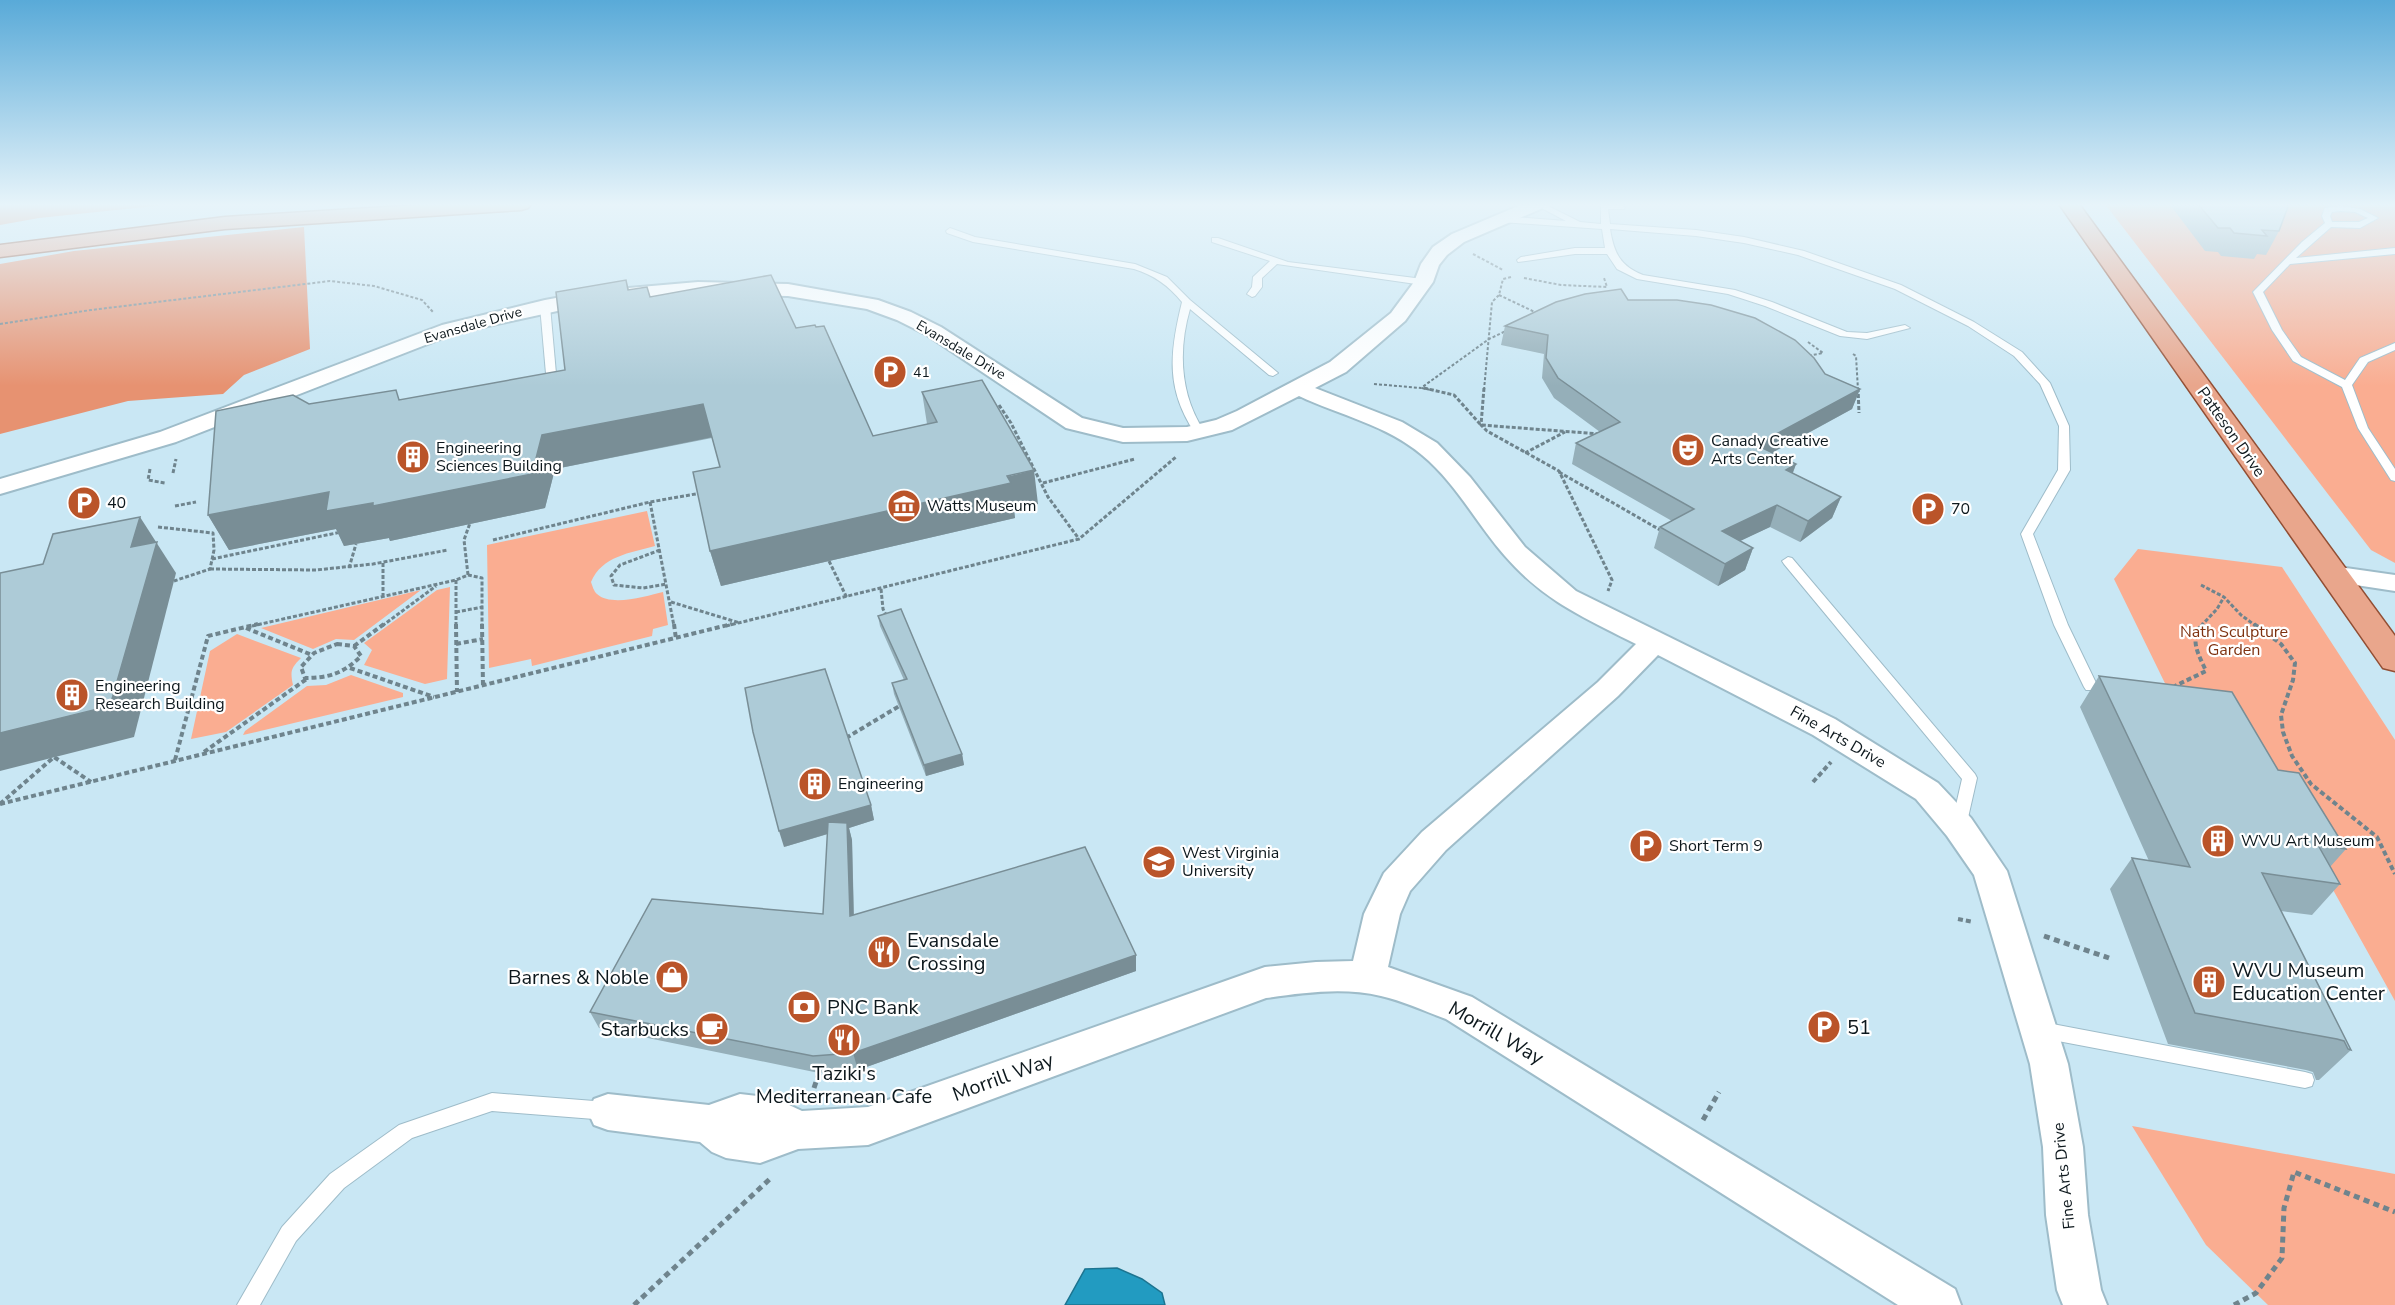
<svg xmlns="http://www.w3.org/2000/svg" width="2395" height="1305" font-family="'Nunito Sans',sans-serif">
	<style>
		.green { fill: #faad91 }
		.forest { fill: #e79271 }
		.water { fill: #229bc1; stroke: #1c7490; stroke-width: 1.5 }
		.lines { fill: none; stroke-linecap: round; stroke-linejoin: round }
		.lane-casing { stroke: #9ebcc9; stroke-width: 2 }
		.street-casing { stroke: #9ebcc9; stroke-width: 4 }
		.primary-casing { stroke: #924e33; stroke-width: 3 }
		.path-far3 { stroke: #6f848d; stroke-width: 2; stroke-dasharray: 3 2; stroke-linecap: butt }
		.path-far2 { stroke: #6f848d; stroke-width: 3; stroke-dasharray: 4 2; stroke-linecap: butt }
		.path-far1 { stroke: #6f848d; stroke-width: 4; stroke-dasharray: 5 3; stroke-linecap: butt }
		.path { stroke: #6f848d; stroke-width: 5; stroke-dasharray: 6 4.5; stroke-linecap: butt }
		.lane { fill: #fff; fill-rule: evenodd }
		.street { fill: #fff; fill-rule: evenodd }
		.primary { fill: #e9a68c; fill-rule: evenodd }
		.wall { fill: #95afb9 }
		.shaded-wall { fill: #798e96 }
		.building { fill: #adcbd7; stroke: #798e96; stroke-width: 1.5 }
		.labels { text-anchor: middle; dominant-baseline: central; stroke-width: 4.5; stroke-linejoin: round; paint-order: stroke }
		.far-street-label { font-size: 14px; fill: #0d181d; stroke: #fff }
		.far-poi-label { font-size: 14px; fill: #0d181d; stroke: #fff; text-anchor: start }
		.street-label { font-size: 16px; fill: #0d181d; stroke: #fff }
		.poi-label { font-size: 16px; fill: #0d181d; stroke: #fff; text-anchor: start }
		.park-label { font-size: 16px; fill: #7e3210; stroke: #fff }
		.near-poi-label { font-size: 20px; fill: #0d181d; stroke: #fff; text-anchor: start }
		.near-street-label { font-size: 20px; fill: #0d181d; stroke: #fff }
	</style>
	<rect width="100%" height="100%" fill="#c9e7f4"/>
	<g class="green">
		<polygon points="2105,204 2395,204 2395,563 2371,550"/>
		<path d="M647,511L655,546C630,553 602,556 591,582C592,585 594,592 597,594C611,607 647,596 663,592L668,625L653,629L652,636L532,666L531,659L489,668L487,545Z"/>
		<polygon points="2138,549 2282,567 2395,740 2395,1001 2240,723 2181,716 2114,579"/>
		<polygon points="450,587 447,679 425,684 364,665 372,650 364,643 437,590"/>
		<polygon points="421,590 354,640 336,639 313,649 261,628"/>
		<path d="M237,634L301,658C291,668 290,671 293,685L226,732L191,739L210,651Z"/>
		<polygon points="351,675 403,693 403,697 243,735 245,731 307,686 326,685"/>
		<polygon points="2132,1126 2395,1174 2395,1305 2268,1305 2206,1245"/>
	</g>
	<g class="forest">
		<polygon points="0,204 174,204 39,218 0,225"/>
		<polygon points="304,227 310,349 244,375 223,394 128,401 0,434 0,264 74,251"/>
	</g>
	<polygon class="water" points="1117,1268 1142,1279 1162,1293 1165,1305 1065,1305 1085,1269"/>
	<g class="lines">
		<defs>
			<g id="lane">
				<path d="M1534,204H1544L1580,222L1601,224V204L1621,205L1625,207L1624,209H1608L1610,224L1696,230L1744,237L1804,251L1901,285L1974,322L2022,352L2050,383L2069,426L2070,470L2033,534L2068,625L2098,687L2096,690H2086L2084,687L2054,625L2021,534L2058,470L2059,426L2040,384L2014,356L1968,326L1895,289L1798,255L1744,243L1696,236L1610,229C1614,253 1620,266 1643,275L1735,290L1772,302L1847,332L1867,333L1905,325L1910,328L1867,339L1840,336L1765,306L1728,294L1637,279L1617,269L1607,254H1575L1518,262L1517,260L1521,257L1575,248H1605L1602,229L1501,222L1497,219L1501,216L1566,221Z"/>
				<path d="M2340,206L2360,209L2378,218L2360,228L2331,227L2296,258L2395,248V254L2290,264L2263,292L2282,330L2301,357L2345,380L2360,358L2395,343V350L2368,362L2352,385L2368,428L2395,469V481L2391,480L2358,428L2342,387L2293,361L2272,330L2253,292L2302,242L2325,223L2322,216L2325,208ZM2340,211L2355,212L2368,218L2359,222H2332L2330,216L2332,212Z"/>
				<path d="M950,228L975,237L1135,264L1167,277L1190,300L1278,373L1273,376L1269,375L1190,309C1178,350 1180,395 1204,431L1199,434L1195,433C1165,389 1170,351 1182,302C1169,286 1154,275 1134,269L973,242L947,233L946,231Z"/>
				<polygon points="1212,238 1218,238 1288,262 1423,279 1428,282 1423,285 1277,264 1262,278 1262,287 1255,296 1252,297 1247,294 1252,287 1253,277 1270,261 1212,242"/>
				<polygon points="545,303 550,306 557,385 552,388 547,385 540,306"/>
				<polygon points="1788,557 1792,558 1975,774 1977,778 1965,831 1959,833 1953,831 1951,827 1962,779 1784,564 1782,561"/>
				<polygon points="2042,1022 2305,1072 2312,1074 2314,1080 2312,1086 2305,1088 2042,1038 2036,1036 2033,1030 2036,1024"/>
				<polygon points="492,1093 607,1102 614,1105 616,1111 614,1117 607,1120 492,1111 412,1138 344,1188 296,1241 260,1305 237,1305 282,1227 330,1174 399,1125"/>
			</g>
			<g id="street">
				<path d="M1523,204H1546L1543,208L1464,242L1447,255L1439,265L1433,282L1405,321L1346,372L1315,388L1402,422L1437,443L1470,477L1525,547L1576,591L1835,719L1938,783L1971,818L2007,871L2068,1064L2083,1147L2088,1215L2101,1290L2107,1305H2063L2057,1290L2046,1215L2043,1147L2030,1064L1974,875L1947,836L1916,799L1813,735L1658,655L1618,696L1446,850L1410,891L1400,914L1388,967L1472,997L1955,1289L1961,1305H1898L1446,1019C1424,1011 1403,1001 1381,996C1343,987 1303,993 1266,998L868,1145L798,1149L760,1163L726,1158L712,1152L700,1142L608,1130L594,1125L588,1112L594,1099L608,1094L709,1105L740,1094L774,1098L802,1111L868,1107L1265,967L1316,962L1353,961L1364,914L1384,873L1422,832L1598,682L1636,644C1585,618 1544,601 1505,556C1476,523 1456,483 1422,455C1387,425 1339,415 1299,396L1232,430L1187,441L1123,442L1066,428L927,335L897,320L867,309L788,296L698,294L594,303L456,333L176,442L0,494V479L160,432L442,325L545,300L594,291L698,282L788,284L878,300L911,312L941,327L1082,418L1123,428L1187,427L1216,420L1237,411L1330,362L1391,313L1414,282L1421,264L1433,247L1452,234Z"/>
				<polygon points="2332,566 2395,575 2395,591 2323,580 2319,574 2323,568"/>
			</g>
			<g id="primary">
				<polygon points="433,204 531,204 528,208 521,210 225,229 0,257 0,245 225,217"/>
				<polygon points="2059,204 2079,204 2395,636 2395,671 2383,668"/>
			</g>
		</defs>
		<use href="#lane" class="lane-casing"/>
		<use href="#street" class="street-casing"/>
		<use href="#primary" class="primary-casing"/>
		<g class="path-far3">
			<polyline points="1473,254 1503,270"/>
			<polyline points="1524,278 1561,285 1607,287 1604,278"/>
			<polyline points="1499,295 1539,314"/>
			<polyline points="0,324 91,310 330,281 374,286 422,300 433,312"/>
			<polyline points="1808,342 1823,353 1808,356"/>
			<polyline points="1853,354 1856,356 1858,390"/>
			<polyline points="1374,384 1421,388 1489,339 1508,330"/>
			<polyline points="1422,388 1431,390"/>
			<polyline points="1484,390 1492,302 1499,295 1503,279 1511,277"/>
		</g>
		<g class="path-far2">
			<polyline points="1424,388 1454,395 1481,425 1600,434"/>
			<polyline points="1484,388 1481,425 1487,431 1559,471 1612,580 1608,591"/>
			<polyline points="1858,388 1859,413"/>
			<polyline points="999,405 1011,423 1048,497 1079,539"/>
			<polyline points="1525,453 1565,432"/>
			<polyline points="150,469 148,480 165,483"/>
			<polyline points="1559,472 1662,531"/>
			<polyline points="173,473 176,459"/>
			<polyline points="1043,483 1135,459"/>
			<polyline points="650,502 674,626"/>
			<polyline points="175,506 196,502"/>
			<polyline points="158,527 213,533 214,550 210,569 174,581"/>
			<polyline points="493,540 650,502 701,493"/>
			<polyline points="660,550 620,565 611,576 614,585 643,588 667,584"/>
			<polyline points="212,559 341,532"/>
			<polyline points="829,561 847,598"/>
			<polyline points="383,563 383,595"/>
			<polyline points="349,568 356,544"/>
			<polyline points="210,569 316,570 373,564 448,550"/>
			<polyline points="468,575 464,540 470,523"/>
			<polyline points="456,580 456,626"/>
			<polyline points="2201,585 2224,597 2241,615 2256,626"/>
			<polyline points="881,589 883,609 887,617"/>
			<polyline points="671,602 740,623"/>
			<polyline points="456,612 483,607"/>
			<polyline points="252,626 456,580 468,575 482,578 482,626"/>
			<polyline points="382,626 436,586"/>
			<polyline points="726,626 1079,539 1176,457"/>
			<polyline points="2201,626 2217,609 2224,597"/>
		</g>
		<g class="path-far1">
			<polyline points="456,624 457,692"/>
			<polyline points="482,624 483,686"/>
			<polyline points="674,624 676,639"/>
			<polyline points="2254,624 2281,644 2295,663 2293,680 2281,715 2283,732 2292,756 2311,784 2377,837 2395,874"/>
			<polyline points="246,628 312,655"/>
			<path d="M337,644L354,646L361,656C344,673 329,678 305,678L301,667L314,653Z"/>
			<polyline points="456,644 483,639"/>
			<polyline points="354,646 384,624"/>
			<polyline points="350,668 434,697"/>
			<path d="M2175,689V686L2206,671C2199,655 2188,639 2203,624"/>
			<polyline points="846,738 901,705"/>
			<polyline points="204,752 308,678"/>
			<polyline points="175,760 208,636 258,624"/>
			<polyline points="1813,782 1831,762"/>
			<polyline points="0,804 732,624"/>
			<polyline points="0,804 54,757 91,782"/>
			<polyline points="1958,919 1973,922"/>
		</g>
		<g class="path">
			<polyline points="2044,936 2109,958"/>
			<polyline points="814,1088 819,1073"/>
			<polyline points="1703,1120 1719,1092"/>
			<polyline points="634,1305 772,1177"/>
			<polyline points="2234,1305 2256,1293 2282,1258 2284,1208 2294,1172 2395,1212"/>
		</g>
		<use href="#lane" class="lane"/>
		<use href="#street" class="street"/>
		<use href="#primary" class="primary"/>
	</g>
	<g class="wall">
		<polygon points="2172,204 2289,204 2279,231 2266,255 2257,254 2254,259 2221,256 2218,252 2205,251 2171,206"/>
		<polygon points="626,280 629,290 647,287 650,296 796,328 873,436 927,424 922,392 1038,504 1014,510 1015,518 721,586 710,551 720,467 712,438 555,469 545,508 390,541 389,538 344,546 336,529 229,550 208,515 309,404 401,400 565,370"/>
		<polygon points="1628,300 1825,374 1860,389 1852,409 1772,453 1796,464 1793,473 1841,497 1832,518 1800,542 1770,527 1739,541 1753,548 1745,570 1718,586 1654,548 1660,527 1672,521 1572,464 1576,443 1600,432 1554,398 1542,378 1544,354 1501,345 1505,326"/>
		<polygon points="878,616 962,754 964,765 926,776 894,694 892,683 904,680 880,626"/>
		<polygon points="2099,676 2278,770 2346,849 2330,867 2340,884 2312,915 2281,911 2351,1050 2319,1080 2316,1080 2313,1072 2306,1070 2168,1044 2110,889 2132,858 2149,861 2080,707"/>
		<polygon points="871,805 874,820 849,828 852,840 854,915 1136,955 1136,971 858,1070 819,1073 599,1028 590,1012 823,914 828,834 784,847"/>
	</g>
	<g class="shaded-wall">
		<polygon points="1860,389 1852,409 1749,465 1756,445"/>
		<polygon points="703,404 713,437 555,469 545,508 390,541 389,538 344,546 336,529 229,550 208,515 542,435"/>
		<polygon points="1796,464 1788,485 1786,470"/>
		<polygon points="1034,470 1038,504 1014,510 1015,518 721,586 710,551"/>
		<polygon points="1841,497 1832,518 1800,542 1808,521"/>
		<polygon points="1777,505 1770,527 1715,553 1722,531"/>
		<polygon points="140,517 176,573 134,737 0,771 0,733"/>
		<polygon points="1753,548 1745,570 1718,586 1725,564"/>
		<polygon points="962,754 964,765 926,776 924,765"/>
		<polygon points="871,805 874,820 849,828 852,840 854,933 850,916 847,828 784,847 779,831"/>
		<polygon points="1136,955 1136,971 858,1070 853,1053"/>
	</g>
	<g class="building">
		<polygon points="2198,204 2289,204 2279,231 2262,230 2267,236 2234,233 2230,228 2218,228"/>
		<polygon points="771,275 796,328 815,325 816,327 824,326 873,436 937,422 922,392 982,380 1034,470 1007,476 1011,483 710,551 693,472 720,467 703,404 542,435 532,474 373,506 373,503 326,511 329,492 208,515 216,411 293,395 309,404 396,390 399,400 565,370 556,292 626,280 628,290 647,287 650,297"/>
		<polygon points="1621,289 1628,300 1677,300 1711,305 1755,318 1795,340 1814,358 1825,374 1860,389 1756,445 1796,464 1786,470 1841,497 1808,521 1777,505 1722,531 1753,548 1725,564 1660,527 1694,509 1576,443 1620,422 1558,378 1546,358 1548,335 1505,326 1556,302 1585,294"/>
		<polygon points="140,517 131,547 157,542 110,706 0,733 0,573 43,564 53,534"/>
		<polygon points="901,609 962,754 924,765 892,683 907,679 878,616"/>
		<polygon points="825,669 871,805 779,831 753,732 745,688"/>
		<polygon points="2099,676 2232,692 2278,770 2299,773 2346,849 2318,845 2340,884 2262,873 2351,1050 2348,1049 2344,1041 2337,1039 2195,1013 2132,858 2190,867"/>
		<polygon points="828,822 847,823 850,916 1085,847 1136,955 853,1053 813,1056 590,1012 652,899 823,914"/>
	</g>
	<linearGradient id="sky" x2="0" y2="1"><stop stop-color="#59aad8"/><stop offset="0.53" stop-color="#e7f4fa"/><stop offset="1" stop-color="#e7f4fa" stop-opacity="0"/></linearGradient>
	<rect width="2395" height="386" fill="url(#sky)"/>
	<defs>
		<symbol id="parking-disc" viewBox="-11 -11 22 22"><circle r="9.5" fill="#ba5429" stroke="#fff"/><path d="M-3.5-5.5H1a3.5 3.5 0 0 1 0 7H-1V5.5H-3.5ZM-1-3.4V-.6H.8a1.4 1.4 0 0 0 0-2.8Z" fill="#fff"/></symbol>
		<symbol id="theatre-disc" viewBox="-11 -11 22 22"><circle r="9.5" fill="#ba5429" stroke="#fff"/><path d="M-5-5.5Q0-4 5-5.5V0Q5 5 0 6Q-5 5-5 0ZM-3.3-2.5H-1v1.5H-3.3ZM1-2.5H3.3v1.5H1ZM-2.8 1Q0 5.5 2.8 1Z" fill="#fff"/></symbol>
		<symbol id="building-disc" viewBox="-11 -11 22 22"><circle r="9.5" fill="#ba5429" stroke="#fff"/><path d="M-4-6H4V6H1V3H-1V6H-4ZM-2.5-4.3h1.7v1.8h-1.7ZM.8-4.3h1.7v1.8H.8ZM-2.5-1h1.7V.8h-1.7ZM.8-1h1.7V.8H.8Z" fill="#fff"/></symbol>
		<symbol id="museum-disc" viewBox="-11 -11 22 22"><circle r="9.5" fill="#ba5429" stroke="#fff"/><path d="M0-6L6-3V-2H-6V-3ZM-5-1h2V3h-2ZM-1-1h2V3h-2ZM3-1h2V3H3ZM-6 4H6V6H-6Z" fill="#fff"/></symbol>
		<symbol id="university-disc" viewBox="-11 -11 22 22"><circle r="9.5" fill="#ba5429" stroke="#fff"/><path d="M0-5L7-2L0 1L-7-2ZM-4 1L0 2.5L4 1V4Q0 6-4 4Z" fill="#fff"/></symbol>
		<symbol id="restaurant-disc" viewBox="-11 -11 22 22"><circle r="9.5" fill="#ba5429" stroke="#fff"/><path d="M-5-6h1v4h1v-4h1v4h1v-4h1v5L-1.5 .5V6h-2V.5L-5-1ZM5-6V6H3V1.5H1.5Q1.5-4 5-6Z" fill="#fff"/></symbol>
		<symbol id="shop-disc" viewBox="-11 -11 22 22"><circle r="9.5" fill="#ba5429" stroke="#fff"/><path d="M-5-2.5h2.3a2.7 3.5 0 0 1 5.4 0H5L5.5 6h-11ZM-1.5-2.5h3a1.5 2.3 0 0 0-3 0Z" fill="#fff"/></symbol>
		<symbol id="bank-disc" viewBox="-11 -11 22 22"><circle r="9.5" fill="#ba5429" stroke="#fff"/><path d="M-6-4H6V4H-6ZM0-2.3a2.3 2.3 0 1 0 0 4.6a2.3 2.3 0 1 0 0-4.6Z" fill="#fff"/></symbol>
		<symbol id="cafe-disc" viewBox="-11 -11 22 22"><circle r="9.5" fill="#ba5429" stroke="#fff"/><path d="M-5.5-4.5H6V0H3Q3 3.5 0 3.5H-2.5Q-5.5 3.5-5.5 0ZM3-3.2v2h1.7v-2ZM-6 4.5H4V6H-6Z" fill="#fff"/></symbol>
	</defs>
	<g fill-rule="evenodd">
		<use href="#parking-disc" x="871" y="353" width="38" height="38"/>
		<use href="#theatre-disc" x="1669" y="431" width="38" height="38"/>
		<use href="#building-disc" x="394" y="438" width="38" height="38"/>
		<use href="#parking-disc" x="65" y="484" width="38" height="38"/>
		<use href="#museum-disc" x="885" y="487" width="38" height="38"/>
		<use href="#parking-disc" x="1909" y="490" width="38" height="38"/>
		<use href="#building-disc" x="53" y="676" width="38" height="38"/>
		<use href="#building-disc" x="796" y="765" width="38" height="38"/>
		<use href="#building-disc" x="2199" y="822" width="38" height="38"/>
		<use href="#parking-disc" x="1627" y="827" width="38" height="38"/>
		<use href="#university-disc" x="1140" y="843" width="38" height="38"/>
		<use href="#restaurant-disc" x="865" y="933" width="38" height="38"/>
		<use href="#shop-disc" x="653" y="958" width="38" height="38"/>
		<use href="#building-disc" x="2190" y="963" width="38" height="38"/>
		<use href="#bank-disc" x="785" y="988" width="38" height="38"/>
		<use href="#parking-disc" x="1805" y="1008" width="38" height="38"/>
		<use href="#cafe-disc" x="693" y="1010" width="38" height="38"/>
		<use href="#restaurant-disc" x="825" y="1021" width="38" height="38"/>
	</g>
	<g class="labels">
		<g class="far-street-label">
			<text transform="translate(473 325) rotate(-16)">Evansdale Drive</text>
			<text transform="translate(961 350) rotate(31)">Evansdale Drive</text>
		</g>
		<g class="far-poi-label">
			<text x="913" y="372">41</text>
		</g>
		<g class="street-label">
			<text transform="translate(2231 432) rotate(55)">Patteson Drive</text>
			<text transform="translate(1838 737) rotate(30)">Fine Arts Drive</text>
			<text transform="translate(2064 1176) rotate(-96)">Fine Arts Drive</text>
		</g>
		<g class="poi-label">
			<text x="1711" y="441">Canady Creative<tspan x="1711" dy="18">Arts Center</tspan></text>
			<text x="436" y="448">Engineering<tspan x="436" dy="18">Sciences Building</tspan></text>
			<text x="107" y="503">40</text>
			<text x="927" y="506">Watts Museum</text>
			<text x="1951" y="509">70</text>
			<text x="95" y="686">Engineering<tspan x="95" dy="18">Research Building</tspan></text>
			<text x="838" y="784">Engineering</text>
			<text x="2241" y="841">WVU Art Museum</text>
			<text x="1669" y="846">Short Term 9</text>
			<text x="1182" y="853">West Virginia<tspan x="1182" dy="18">University</tspan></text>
		</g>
		<g class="park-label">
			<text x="2234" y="632">Nath Sculpture<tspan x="2234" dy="18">Garden</tspan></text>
		</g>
		<g class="near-poi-label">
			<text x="907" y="940">Evansdale<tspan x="907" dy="23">Crossing</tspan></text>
			<text x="2232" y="970">WVU Museum<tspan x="2232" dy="23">Education Center</tspan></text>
			<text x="649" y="977" text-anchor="end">Barnes &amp; Noble</text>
			<text x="827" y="1007">PNC Bank</text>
			<text x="1847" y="1027">51</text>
			<text x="689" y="1029" text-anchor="end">Starbucks</text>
			<text x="844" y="1073" text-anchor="middle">Taziki's<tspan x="844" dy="23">Mediterranean Cafe</tspan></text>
		</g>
		<g class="near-street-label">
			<text transform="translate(1496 1033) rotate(30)">Morrill Way</text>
			<text transform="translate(1003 1077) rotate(-20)">Morrill Way</text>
		</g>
	</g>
</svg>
